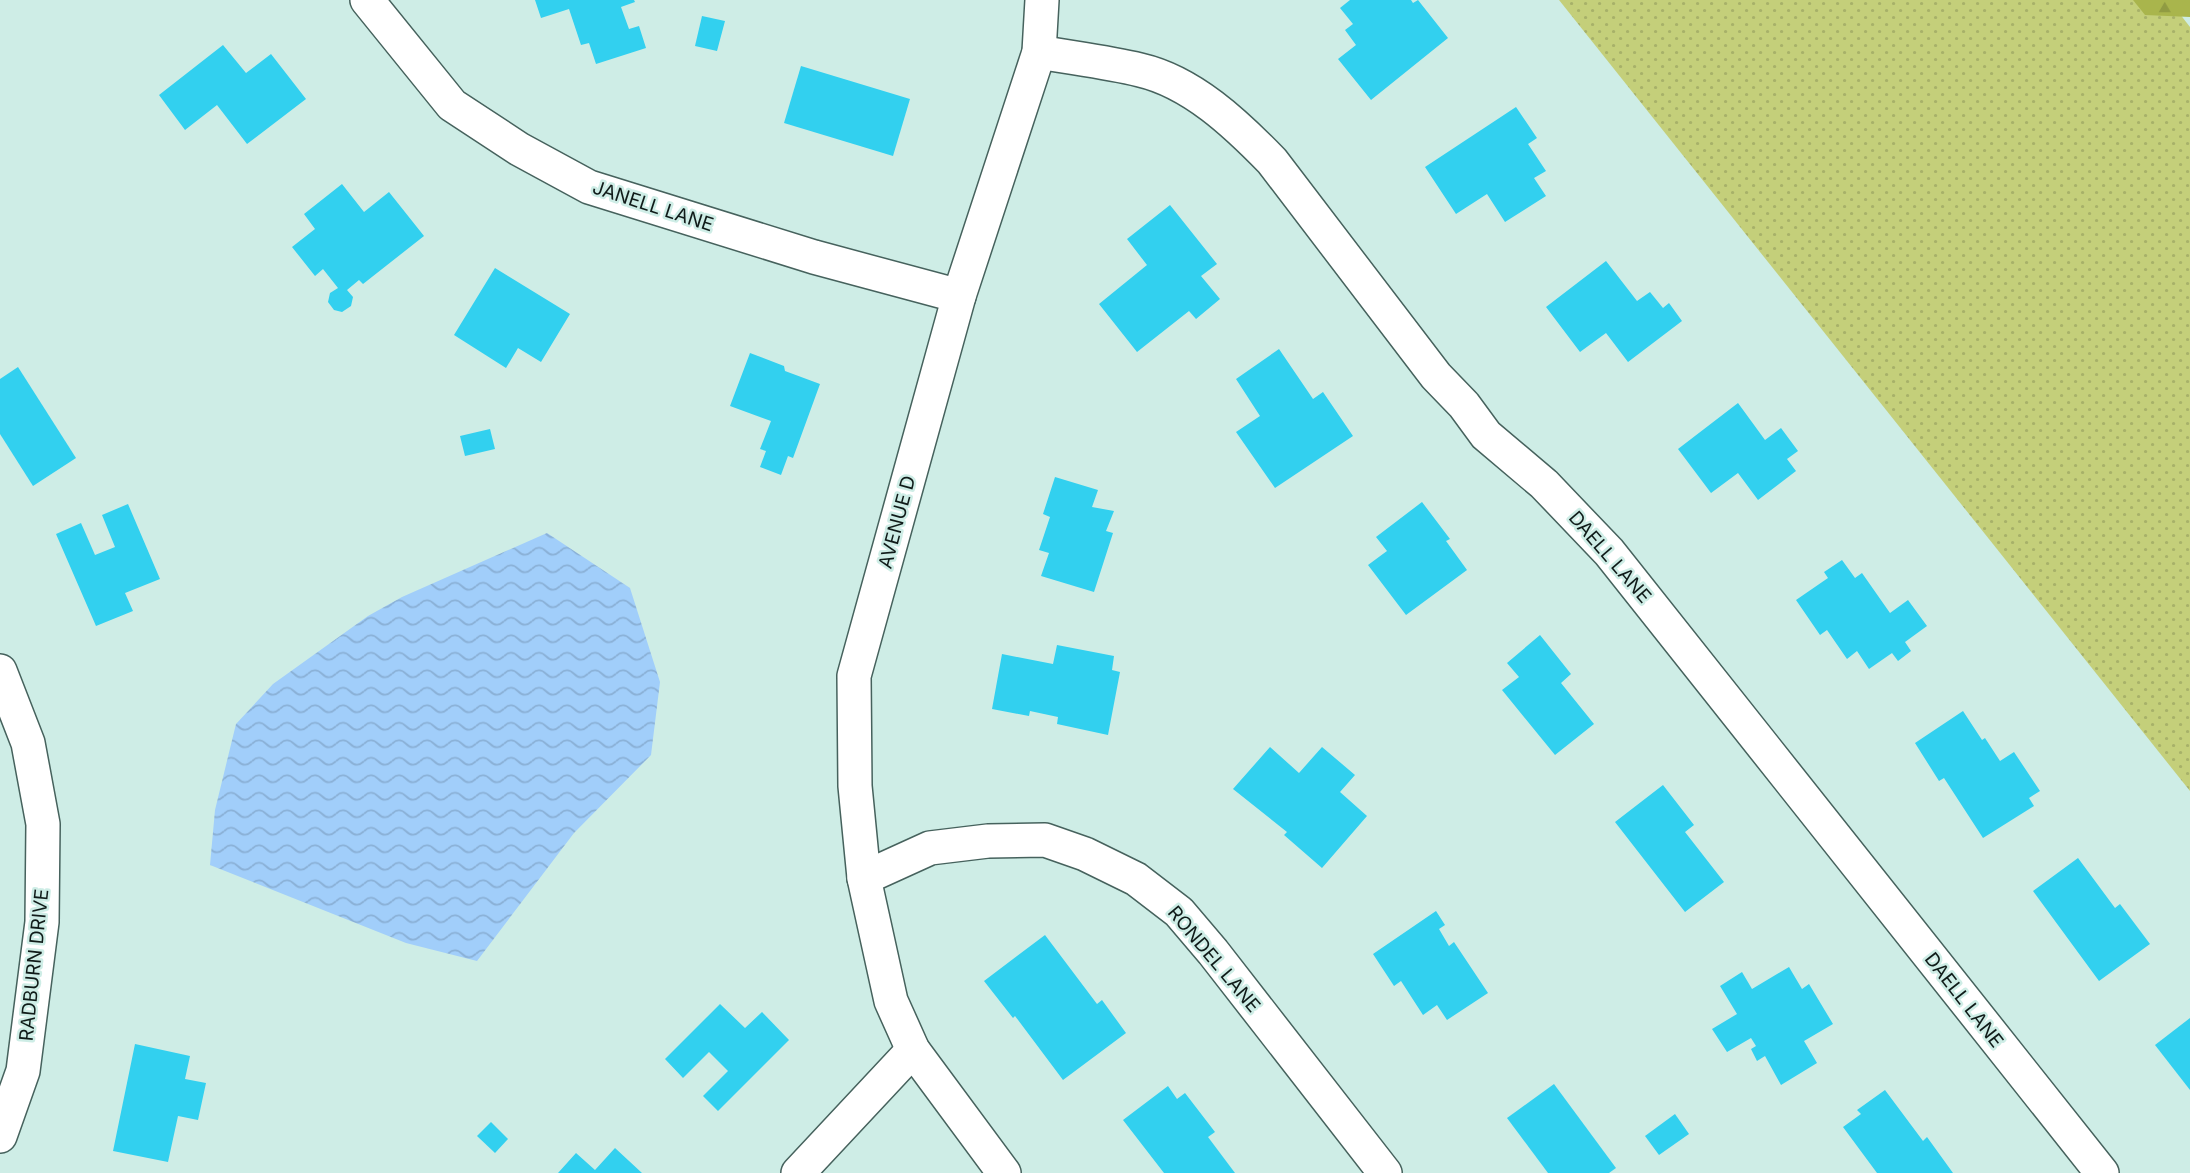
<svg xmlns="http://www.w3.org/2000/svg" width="2190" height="1173" font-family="Inter,sans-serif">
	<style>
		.grass { fill: url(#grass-dots) }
		.forest { fill: url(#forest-firs) }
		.water { fill: url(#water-waves) }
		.building { fill: #32d0ef }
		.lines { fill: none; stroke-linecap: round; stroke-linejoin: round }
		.street-casing { stroke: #46625d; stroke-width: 36 }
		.street { stroke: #fff; stroke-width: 33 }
		.labels { text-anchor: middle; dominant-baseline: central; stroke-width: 5; stroke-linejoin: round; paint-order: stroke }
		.street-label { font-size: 19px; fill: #101b19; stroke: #ceede6 }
	</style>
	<defs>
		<pattern id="grass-dots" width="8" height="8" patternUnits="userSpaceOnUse" patternTransform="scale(1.75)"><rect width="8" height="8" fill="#c4cf7a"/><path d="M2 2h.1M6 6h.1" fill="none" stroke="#a7b169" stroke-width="1.8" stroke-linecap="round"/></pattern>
		<pattern id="forest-firs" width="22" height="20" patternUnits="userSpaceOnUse" patternTransform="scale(1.75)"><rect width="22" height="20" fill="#a9b54c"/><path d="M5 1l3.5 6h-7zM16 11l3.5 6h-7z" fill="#909b42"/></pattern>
		<pattern id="water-waves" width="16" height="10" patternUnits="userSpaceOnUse" patternTransform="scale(1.75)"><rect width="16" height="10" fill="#a1cefa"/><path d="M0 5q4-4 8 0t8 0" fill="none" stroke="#8ab0d6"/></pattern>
	</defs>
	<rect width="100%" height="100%" fill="#ceede6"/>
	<polygon class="grass" points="1559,0 2169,0 2190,27 2190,791"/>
	<polygon class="forest" points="2133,0 2190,0 2190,17 2145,15"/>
	<polygon class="water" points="547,533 630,588 660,682 651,755 574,833 477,961 406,943 210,865 215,810 236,724 273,684 368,616 402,597"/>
	<g class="building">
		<polygon points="535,0 634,0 635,2 621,7 629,29 639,26 646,48 596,64 589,43 581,45 569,9 541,18"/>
		<polygon points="1350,0 1411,0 1413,3 1418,0 1448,38 1371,100 1338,59 1356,45 1345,30 1353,24 1340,8"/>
		<polygon points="702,16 725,21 717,51 695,46"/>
		<polygon points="223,45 246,73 271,54 306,99 247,144 217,105 185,130 159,95"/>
		<polygon points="801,66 910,99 893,156 784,123"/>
		<polygon points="1516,107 1537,138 1528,144 1546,171 1534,178 1546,196 1505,222 1487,194 1456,214 1425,167"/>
		<polygon points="342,184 364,212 389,192 424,236 363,284 359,280 347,290 353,297 351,306 342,312 334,310 328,302 330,293 338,288 323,269 315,276 292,247 315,229 304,214"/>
		<polygon points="1170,205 1217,264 1201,276 1220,299 1196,319 1189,311 1137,352 1099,304 1147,265 1127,239"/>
		<polygon points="1606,261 1637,301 1650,292 1663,308 1669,303 1682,321 1628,362 1606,333 1580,352 1546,307"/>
		<polygon points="495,268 570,314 541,362 518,348 506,368 454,335"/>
		<polygon points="1279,349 1313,399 1323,392 1353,436 1275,488 1236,432 1260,416 1236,379"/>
		<polygon points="750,353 784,366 785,371 820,384 793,458 788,456 781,475 760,467 766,451 760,449 771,421 730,406"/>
		<polygon points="18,367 76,458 33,486 0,434 0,379"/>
		<polygon points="1738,403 1765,440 1781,428 1798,451 1787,459 1796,471 1758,500 1738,473 1711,493 1678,449"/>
		<polygon points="490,429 495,449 465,456 460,436"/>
		<polygon points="1055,477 1098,490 1092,507 1114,511 1106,531 1113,533 1094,592 1041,576 1049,553 1039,550 1050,517 1043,514"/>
		<polygon points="1422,502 1450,539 1446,541 1467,570 1406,615 1368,565 1387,551 1376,537"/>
		<polygon points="128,504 160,579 125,593 133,611 96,626 56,534 81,523 95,555 115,547 102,515"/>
		<polygon points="1842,560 1855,578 1862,573 1890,613 1908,600 1927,626 1905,642 1911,651 1898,661 1892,653 1869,669 1857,651 1847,659 1827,630 1820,635 1796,600 1828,578 1824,572"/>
		<polygon points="1540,635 1571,674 1561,683 1594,724 1555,755 1502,690 1519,677 1507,663"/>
		<polygon points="1057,645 1114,656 1112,670 1120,672 1108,735 1057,724 1058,717 1030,711 1029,716 992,709 1002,654 1053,664"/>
		<polygon points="1963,711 1982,740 1985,738 2000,761 2014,752 2040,791 2029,798 2034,806 1983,838 1944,778 1939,781 1915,743"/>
		<polygon points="1270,747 1299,773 1322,747 1355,775 1340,792 1367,816 1322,868 1284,835 1287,832 1233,789"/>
		<polygon points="1663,785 1694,825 1685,832 1724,882 1685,912 1615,822"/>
		<polygon points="2078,858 2115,908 2120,904 2150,944 2099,981 2033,891"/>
		<polygon points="1436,911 1445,925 1439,929 1449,946 1454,942 1488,993 1447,1020 1437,1005 1423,1015 1401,981 1394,986 1373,954"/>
		<polygon points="1045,935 1097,1004 1102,1000 1126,1033 1063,1080 1015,1016 1013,1018 984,981"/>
		<polygon points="1789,967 1802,989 1809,984 1833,1024 1804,1041 1817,1063 1781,1085 1765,1056 1757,1061 1751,1049 1756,1046 1751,1038 1727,1052 1712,1029 1737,1014 1720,986 1742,972 1752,989"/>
		<polygon points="720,1004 745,1028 762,1012 789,1040 718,1111 703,1096 728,1071 709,1052 683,1078 665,1059"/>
		<polygon points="2190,1018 2190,1090 2155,1045"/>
		<polygon points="135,1044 190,1056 185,1079 206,1083 198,1120 178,1116 168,1162 113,1151"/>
		<polygon points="1554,1084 1616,1168 1609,1173 1548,1173 1507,1118"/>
		<polygon points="1168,1086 1177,1099 1185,1093 1215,1132 1208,1137 1235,1173 1164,1173 1123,1120"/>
		<polygon points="1885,1090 1923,1141 1927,1137 1953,1173 1877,1173 1843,1127 1861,1114 1857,1110"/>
		<polygon points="1675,1114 1689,1134 1659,1155 1645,1136"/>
		<polygon points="491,1122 508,1139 495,1153 477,1136"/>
		<polygon points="615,1148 642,1173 558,1173 576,1153 595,1170"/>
	</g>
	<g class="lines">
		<defs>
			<g id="street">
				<polyline points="367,0 452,105 519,149 589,187 814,257 959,296"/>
				<path d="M1039,52C1072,58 1107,62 1140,70C1192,82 1236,124 1272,161L1436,376L1464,405L1486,435L1544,484L1609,552L2102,1173"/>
				<polyline points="0,671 28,743 43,824 42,922 23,1071 0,1136"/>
				<polyline points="864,878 930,848 988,841 1045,840 1085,854 1136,879 1179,912 1213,952 1385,1173"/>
				<polyline points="798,1173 913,1050"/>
				<polyline points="1004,1173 913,1050 891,1001 864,878 855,786 854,676 959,296 1039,52 1042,0"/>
			</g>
		</defs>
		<use href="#street" class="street-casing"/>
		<use href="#street" class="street"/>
	</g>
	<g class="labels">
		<g class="street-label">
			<text transform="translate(653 206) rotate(18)">JANELL LANE</text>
			<text transform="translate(897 522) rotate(-75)">AVENUE D</text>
			<text transform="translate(1610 557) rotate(49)">DAELL LANE</text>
			<text transform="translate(1214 959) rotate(50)">RONDEL LANE</text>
			<text transform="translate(34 965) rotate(-84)">RADBURN DRIVE</text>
			<text transform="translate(1964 1000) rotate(52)">DAELL LANE</text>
		</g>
	</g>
</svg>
